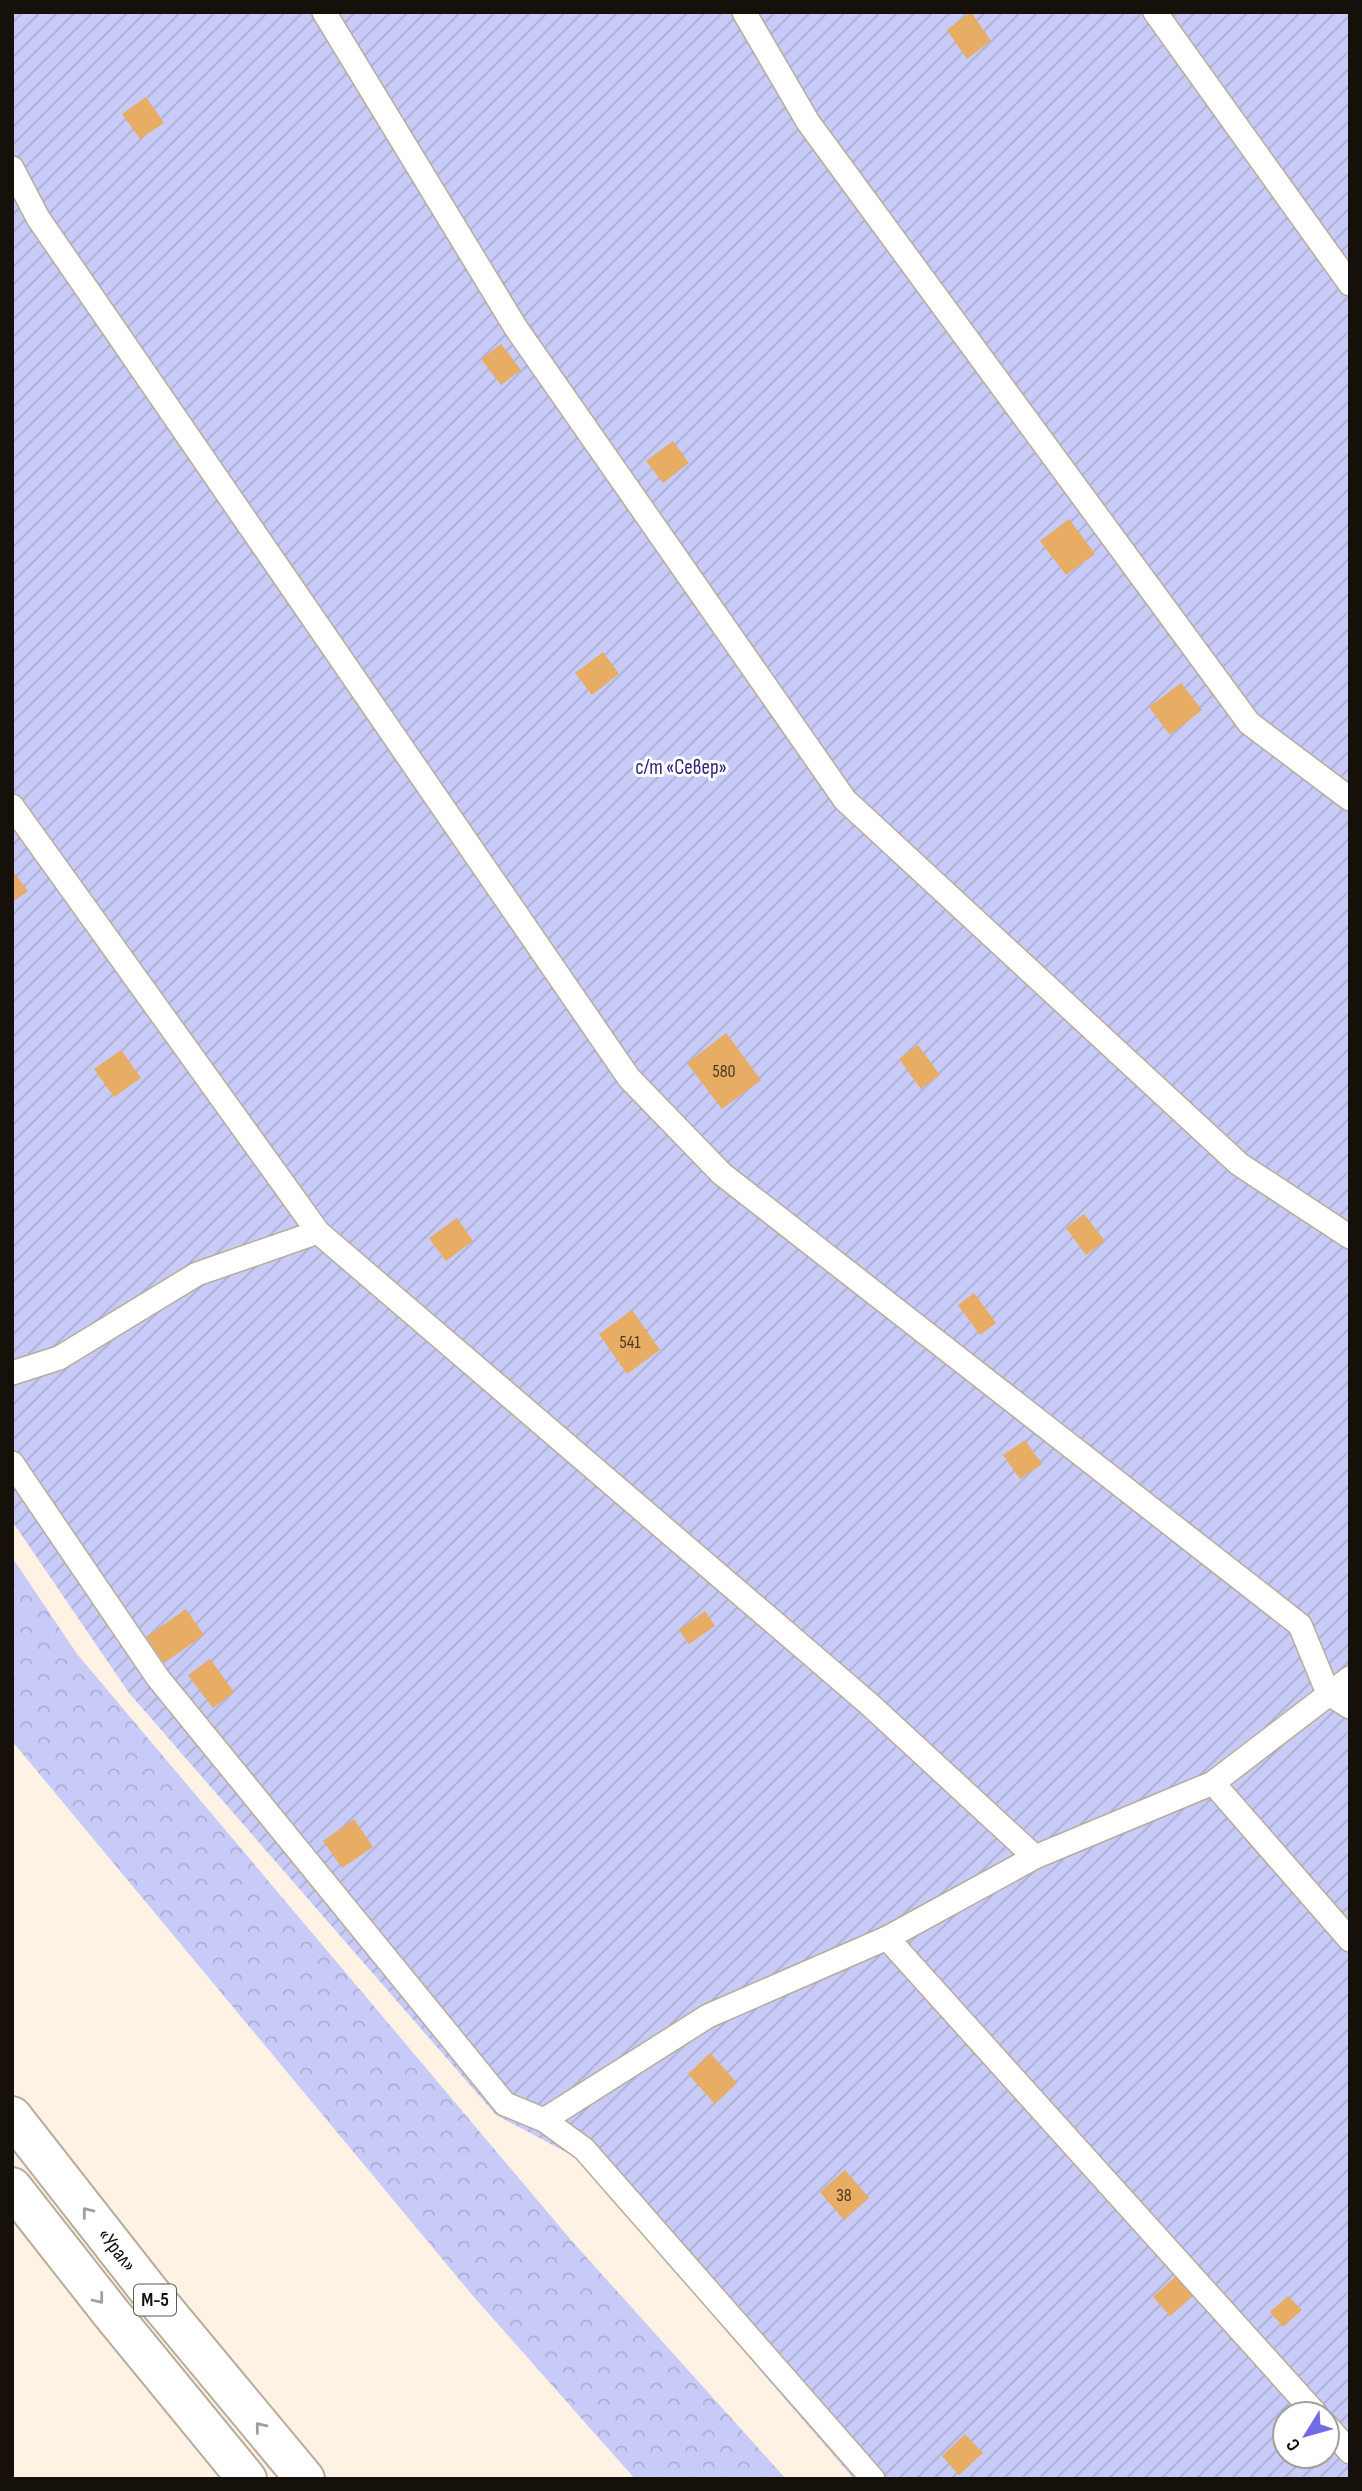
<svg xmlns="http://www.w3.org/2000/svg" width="1362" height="2491" font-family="'Sofia Sans Condensed',sans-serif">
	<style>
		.forest { fill: url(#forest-crowns) }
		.garden { fill: url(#garden-furrows); fill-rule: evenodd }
		.building { fill: #e7ad65 }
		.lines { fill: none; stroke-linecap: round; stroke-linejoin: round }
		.lane-casing { stroke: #b9ab9b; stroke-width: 26 }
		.highway-casing { stroke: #b9ab9b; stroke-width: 42 }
		.lane { stroke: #fff; stroke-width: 23 }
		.highway { stroke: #fff; stroke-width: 38 }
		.oneway { stroke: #a19f9d }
		.labels { text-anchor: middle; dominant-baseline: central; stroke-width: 6; stroke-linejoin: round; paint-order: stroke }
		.number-label { font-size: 18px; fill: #4a3721 }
		.shield { fill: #fff; stroke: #5b5854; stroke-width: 2 }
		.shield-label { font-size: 19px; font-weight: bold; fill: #15100a }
		.park-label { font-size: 21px; fill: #30247c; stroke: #fff }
		.street-label { font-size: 21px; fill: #15100a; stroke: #fff }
	</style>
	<defs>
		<pattern id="forest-crowns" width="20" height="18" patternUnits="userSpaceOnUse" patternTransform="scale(1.75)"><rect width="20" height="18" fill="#c8cbf7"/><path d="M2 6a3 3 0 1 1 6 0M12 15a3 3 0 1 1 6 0" fill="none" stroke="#abadd2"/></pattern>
		<pattern id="garden-furrows" width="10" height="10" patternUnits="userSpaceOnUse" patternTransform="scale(1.75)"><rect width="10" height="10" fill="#c8cbf7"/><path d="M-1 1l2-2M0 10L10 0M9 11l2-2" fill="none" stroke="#abadd2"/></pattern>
	</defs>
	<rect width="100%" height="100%" fill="#fef2e4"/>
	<polygon class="forest" points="12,1557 77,1654 571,2240 786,2479 635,2479 473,2296 12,1741"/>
	<path class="garden" d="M12,12H1350V2479H854L577,2158L496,2115L129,1693L12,1521ZM1285,2414H1327V2456H1285Z"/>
	<g class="building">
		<polygon points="971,12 991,41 967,59 947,30"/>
		<polygon points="146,97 164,123 140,139 122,114"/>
		<polygon points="501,344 521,370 501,385 481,359"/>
		<polygon points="673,441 689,463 663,483 646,461"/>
		<polygon points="1069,519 1095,554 1066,575 1040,541"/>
		<polygon points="603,652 619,674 592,695 575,673"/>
		<polygon points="1181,683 1202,710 1170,735 1149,707"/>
		<polygon points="12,870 28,891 12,902"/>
		<polygon points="726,1033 761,1080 722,1109 687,1063"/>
		<polygon points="918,1045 940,1075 921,1089 899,1059"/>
		<polygon points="121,1050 141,1078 114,1097 94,1069"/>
		<polygon points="1084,1214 1105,1241 1086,1255 1066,1228"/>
		<polygon points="457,1218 473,1241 446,1261 429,1238"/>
		<polygon points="974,1293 996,1323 980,1335 958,1305"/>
		<polygon points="632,1310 660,1350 627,1374 599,1334"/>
		<polygon points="1025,1440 1042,1464 1020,1479 1003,1455"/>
		<polygon points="186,1609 204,1635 164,1663 146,1637"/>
		<polygon points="705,1611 715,1626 689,1644 679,1630"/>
		<polygon points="210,1659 234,1692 213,1708 188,1675"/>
		<polygon points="354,1819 373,1847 342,1868 323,1841"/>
		<polygon points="710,2053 737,2083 715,2104 688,2074"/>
		<polygon points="845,2170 869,2198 844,2220 820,2192"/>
		<polygon points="1176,2276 1193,2296 1170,2316 1153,2297"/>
		<polygon points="1288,2296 1302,2310 1283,2327 1270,2312"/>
		<polygon points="965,2434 983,2453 959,2475 942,2456"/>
	</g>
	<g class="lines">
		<defs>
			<g id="lane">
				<polyline points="324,12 516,328 845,800 1239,1164 1350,1237"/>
				<polyline points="744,12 808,122 1249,723 1350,799"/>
				<polyline points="1155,12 1350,284"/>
				<polyline points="12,168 38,218 629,1078 722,1174 1300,1625 1328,1693 1350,1707"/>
				<polyline points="12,806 318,1232 868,1703 1035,1857"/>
				<polyline points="12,1373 59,1358 197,1274 318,1232"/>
				<polyline points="12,1463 158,1678 505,2104 544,2120 584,2149 873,2479"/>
				<polyline points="1213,1783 1350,1940"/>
				<polyline points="887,1938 1316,2414"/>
				<polyline points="544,2120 708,2016 887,1938 1035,1857 1213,1783 1350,1678"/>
				<polyline points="1327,2426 1350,2452"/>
			</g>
			<g id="highway">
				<polyline points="12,2116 149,2291 305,2479"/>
				<polyline points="12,2187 111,2313 247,2479"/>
			</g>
		</defs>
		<use href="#lane" class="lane-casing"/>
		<use href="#highway" class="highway-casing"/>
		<use href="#lane" class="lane"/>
		<use href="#highway" class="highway"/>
	</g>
	<defs><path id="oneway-chevron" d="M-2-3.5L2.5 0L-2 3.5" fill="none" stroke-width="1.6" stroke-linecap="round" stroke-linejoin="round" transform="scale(1.75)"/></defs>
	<g class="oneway">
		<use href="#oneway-chevron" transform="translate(87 2212) rotate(-128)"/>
		<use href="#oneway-chevron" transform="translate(99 2299) rotate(52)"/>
		<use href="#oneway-chevron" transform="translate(260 2427) rotate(-129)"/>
	</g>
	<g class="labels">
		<g class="number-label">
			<text x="724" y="1071">580</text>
			<text x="630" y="1342">541</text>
			<text x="844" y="2195">38</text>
		</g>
		<rect class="shield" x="134" y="2284.5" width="42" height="31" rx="5"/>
		<g class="shield-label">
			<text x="155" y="2300">М-5</text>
		</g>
		<g class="park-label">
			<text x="681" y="767">с/т «Север»</text>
		</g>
		<g class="street-label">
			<text transform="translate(117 2250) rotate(52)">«Урал»</text>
		</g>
	</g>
	<rect width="1362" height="2491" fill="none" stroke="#15100a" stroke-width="28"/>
	<g transform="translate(1306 2435) rotate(233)"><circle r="33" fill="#ffffff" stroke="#a19f9d" stroke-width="2"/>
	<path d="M0-5L12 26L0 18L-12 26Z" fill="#716be6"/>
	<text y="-10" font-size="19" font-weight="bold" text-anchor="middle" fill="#15100a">С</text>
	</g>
</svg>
